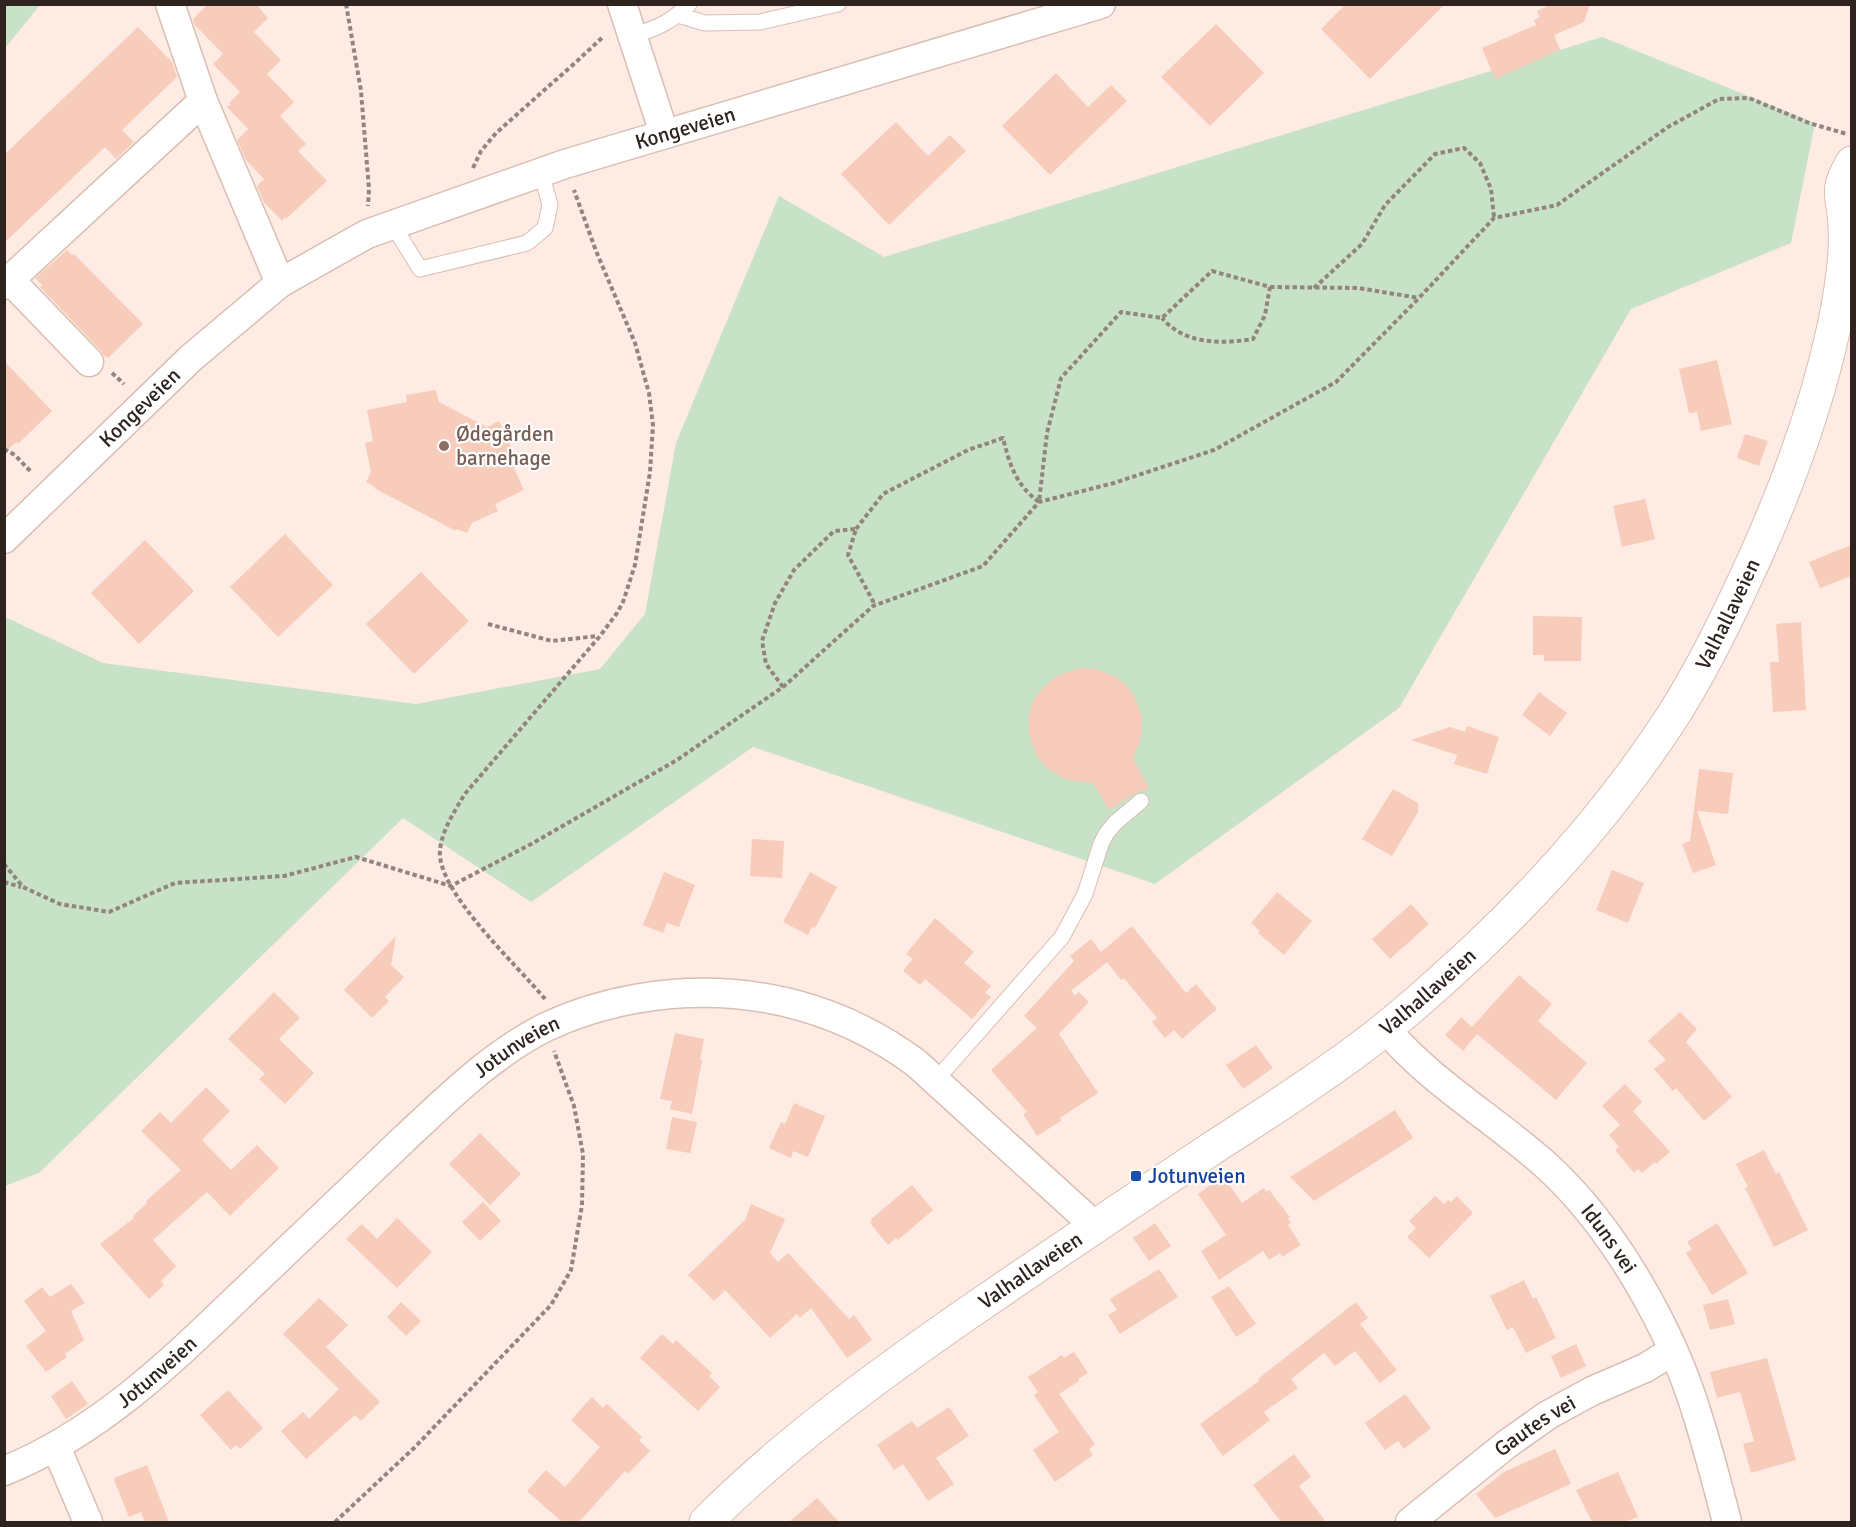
<svg xmlns="http://www.w3.org/2000/svg" width="1856" height="1527" font-family="Signika,sans-serif">
	<style>
		.green { fill: #c7e2c7 }
		.building { fill: #f7ccba }
		.lines { fill: none; stroke-linecap: round; stroke-linejoin: round }
		.lane-casing { stroke: #dabeb2; stroke-width: 17 }
		.street-casing { stroke: #dabeb2; stroke-width: 31 }
		.secondary-casing { stroke: #dabeb2; stroke-width: 35 }
		.path { stroke: #93847f; stroke-width: 4; stroke-dasharray: 4.5 3; stroke-linecap: butt }
		.lane { stroke: #fff; stroke-width: 15 }
		.street { stroke: #fff; stroke-width: 28 }
		.secondary { stroke: #fff; stroke-width: 33 }
		.education-dot { fill: #8d6e63; stroke: #fdfdfd; stroke-width: 2 }
		.transit-dot { fill: #1a4fb4; stroke: #fdfdfd; stroke-width: 2 }
		.labels { text-anchor: middle; dominant-baseline: central; stroke-width: 4.5; stroke-linejoin: round; paint-order: stroke }
		.street-label { font-size: 21px; fill: #2e231f; stroke: #fdfdfd }
		.education-label { font-size: 21px; fill: #785e54; stroke: #fdfdfd; text-anchor: start }
		.transit-label { font-size: 21px; fill: #164399; stroke: #fdfdfd; text-anchor: start }
	</style>
	<rect width="100%" height="100%" fill="#fdebe4"/>
	<g class="green">
		<polygon points="5,4 40,5 5,48 4,5"/>
		<polygon points="1602,37 1815,123 1791,243 1631,309 1399,708 1155,884 753,747 531,902 403,818 39,1173 5,1186 5,617 103,663 416,704 600,669 645,614 676,443 779,196 884,257"/>
	</g>
	<g class="building">
		<polygon points="208,4 256,4 268,18 254,32 281,60 267,74 294,102 280,116 306,144 298,151 327,181 286,219 285,217 282,221 264,202 257,186 264,179 246,160 237,140 248,129 227,107 231,104 229,103 240,92 213,64 223,54 194,24 193,19"/>
		<polygon points="1346,4 1445,4 1370,79 1321,29"/>
		<polygon points="1552,4 1590,4 1584,22 1554,35 1560,50 1495,79 1482,48 1536,25 1534,20 1540,17 1537,11"/>
		<polygon points="1216,24 1264,73 1210,126 1161,77"/>
		<polygon points="138,27 172,62 177,77 122,130 134,142 116,159 105,147 4,243 4,155"/>
		<polygon points="1056,73 1088,107 1111,85 1127,101 1050,175 1002,126"/>
		<polygon points="896,122 928,156 950,135 966,151 889,225 841,174"/>
		<polygon points="67,250 72,255 74,254 143,324 108,358 106,356 105,357 101,351 41,288 40,287 42,285 35,278"/>
		<polygon points="1717,360 1732,424 1701,431 1697,412 1689,413 1679,369"/>
		<polygon points="4,361 52,411 18,444 16,442 4,453"/>
		<polygon points="436,390 439,402 487,427 499,421 513,450 507,453 524,490 495,504 498,511 472,523 467,533 457,529 456,531 374,488 375,487 366,482 371,472 365,443 373,441 367,410 407,402 406,395"/>
		<polygon points="1745,434 1768,441 1759,466 1737,458"/>
		<polygon points="1645,499 1655,539 1622,547 1613,506"/>
		<polygon points="285,534 333,585 278,637 230,587"/>
		<polygon points="145,540 194,591 139,644 91,593"/>
		<polygon points="1851,545 1851,576 1820,588 1809,562"/>
		<polygon points="421,572 469,621 414,674 366,624"/>
		<polygon points="1533,616 1582,617 1581,661 1544,661 1544,655 1533,655"/>
		<polygon points="1801,622 1806,710 1773,712 1770,662 1779,662 1776,624"/>
		<polygon points="1080,668 1096,669 1116,677 1126,685 1134,696 1142,716 1141,739 1133,758 1149,788 1135,793 1109,810 1093,783 1068,780 1061,777 1047,768 1037,756 1029,734 1029,714 1033,702 1040,691 1058,675"/>
		<polygon points="1539,692 1567,713 1550,736 1522,715"/>
		<polygon points="1467,726 1499,737 1487,774 1454,764 1457,755 1411,740 1450,727 1465,732"/>
		<polygon points="1699,769 1733,773 1728,814 1697,811 1716,865 1693,873 1682,844 1690,841"/>
		<polygon points="1393,789 1418,803 1418,812 1392,856 1362,839"/>
		<polygon points="752,839 784,841 782,878 750,876"/>
		<polygon points="1612,870 1644,883 1628,923 1596,910"/>
		<polygon points="664,872 695,885 679,927 667,923 663,933 643,925"/>
		<polygon points="810,872 837,887 815,928 812,927 808,935 783,922"/>
		<polygon points="1277,892 1312,921 1284,955 1258,933 1260,931 1251,923"/>
		<polygon points="1411,904 1429,924 1390,959 1372,939"/>
		<polygon points="935,918 974,952 964,963 991,986 985,993 991,997 972,1019 925,979 920,985 903,971 913,959 906,954"/>
		<polygon points="1132,926 1186,993 1196,984 1217,1009 1182,1039 1174,1030 1165,1038 1152,1022 1157,1018 1124,978 1121,980 1107,962 1071,991 1075,995 1079,992 1089,1002 1059,1034 1098,1093 1060,1118 1061,1121 1037,1136 1023,1114 1027,1112 991,1070 1037,1028 1024,1016 1074,961 1070,956 1091,939 1101,952"/>
		<polygon points="396,936 391,965 404,977 385,997 389,1001 372,1018 344,990"/>
		<polygon points="1519,975 1552,1004 1538,1021 1587,1063 1556,1100 1477,1034 1463,1051 1445,1035 1461,1017 1472,1027"/>
		<polygon points="274,992 300,1018 279,1039 314,1073 285,1104 259,1079 265,1074 228,1039"/>
		<polygon points="1680,1012 1697,1029 1686,1042 1732,1097 1704,1121 1676,1088 1673,1091 1654,1069 1666,1060 1648,1041"/>
		<polygon points="675,1033 704,1039 700,1060 702,1060 692,1114 670,1109 672,1101 660,1099"/>
		<polygon points="1256,1045 1273,1068 1243,1089 1226,1065"/>
		<polygon points="1625,1084 1642,1102 1633,1111 1670,1152 1656,1164 1655,1162 1642,1173 1638,1169 1634,1173 1615,1150 1619,1147 1609,1135 1620,1125 1602,1106"/>
		<polygon points="206,1087 230,1111 202,1140 231,1170 257,1145 279,1168 230,1216 207,1192 153,1240 176,1266 161,1281 164,1285 149,1299 100,1244 134,1218 133,1216 147,1203 146,1201 181,1170 141,1131 160,1112 171,1123"/>
		<polygon points="794,1103 825,1116 808,1157 793,1151 791,1158 769,1148 781,1122 785,1124"/>
		<polygon points="1395,1110 1413,1138 1382,1158 1314,1201 1290,1177"/>
		<polygon points="672,1117 697,1122 690,1153 666,1149"/>
		<polygon points="480,1133 521,1174 490,1205 449,1164"/>
		<polygon points="1764,1150 1776,1174 1779,1172 1808,1230 1774,1247 1745,1188 1748,1187 1736,1164"/>
		<polygon points="1223,1176 1242,1203 1264,1188 1266,1192 1269,1190 1290,1217 1288,1218 1291,1223 1288,1225 1301,1245 1282,1257 1280,1253 1269,1260 1263,1251 1219,1280 1201,1251 1226,1235 1198,1194"/>
		<polygon points="912,1185 933,1210 898,1240 896,1238 888,1245 870,1223 872,1221 871,1219"/>
		<polygon points="1435,1196 1444,1204 1448,1200 1451,1202 1457,1196 1473,1213 1429,1258 1407,1237 1416,1228 1409,1221"/>
		<polygon points="483,1202 501,1221 480,1241 462,1222"/>
		<polygon points="751,1204 785,1219 770,1253 778,1262 788,1253 849,1319 854,1315 872,1340 847,1358 811,1308 800,1318 797,1314 770,1338 725,1290 714,1301 688,1275 745,1220"/>
		<polygon points="397,1218 432,1252 397,1288 346,1239 362,1224 377,1239"/>
		<polygon points="1155,1223 1171,1246 1149,1261 1133,1238"/>
		<polygon points="1717,1223 1748,1273 1712,1295 1686,1253 1692,1249 1687,1242"/>
		<polygon points="1159,1269 1178,1297 1120,1334 1108,1315 1117,1310 1110,1299"/>
		<polygon points="1524,1280 1533,1299 1536,1297 1556,1338 1526,1353 1513,1327 1507,1330 1490,1296"/>
		<polygon points="71,1284 85,1303 71,1311 84,1340 65,1354 67,1357 46,1372 26,1346 46,1331 24,1301 42,1287 50,1297"/>
		<polygon points="1229,1286 1256,1324 1236,1337 1211,1297"/>
		<polygon points="319,1298 348,1325 326,1347 380,1402 361,1421 355,1415 306,1459 281,1431 303,1412 309,1419 339,1389 283,1334"/>
		<polygon points="1728,1299 1735,1324 1710,1330 1703,1305"/>
		<polygon points="401,1302 421,1321 406,1336 387,1317"/>
		<polygon points="1356,1302 1368,1318 1360,1324 1397,1370 1380,1383 1355,1351 1335,1366 1324,1353 1291,1379 1298,1388 1264,1412 1270,1420 1223,1456 1200,1424 1259,1381 1258,1379"/>
		<polygon points="662,1334 673,1344 676,1340 712,1373 709,1376 720,1387 698,1411 640,1358"/>
		<polygon points="1576,1344 1586,1366 1561,1378 1551,1356"/>
		<polygon points="1074,1352 1088,1373 1078,1379 1079,1381 1059,1394 1095,1444 1089,1449 1093,1455 1055,1482 1033,1450 1059,1432 1034,1395 1038,1392 1028,1377 1062,1355 1064,1358"/>
		<polygon points="1767,1358 1796,1460 1751,1473 1743,1444 1754,1441 1740,1392 1717,1398 1710,1372"/>
		<polygon points="72,1381 88,1404 66,1419 51,1396"/>
		<polygon points="228,1390 263,1428 240,1449 236,1445 231,1450 200,1415"/>
		<polygon points="1405,1394 1431,1428 1404,1449 1398,1441 1385,1450 1365,1423"/>
		<polygon points="592,1397 603,1408 607,1404 642,1437 639,1440 650,1451 628,1474 625,1471 579,1522 562,1522 527,1491 546,1470 565,1487 600,1447 571,1420"/>
		<polygon points="949,1407 969,1436 936,1458 954,1484 928,1501 903,1464 894,1470 877,1445 912,1421 917,1428"/>
		<polygon points="1555,1449 1571,1484 1495,1518 1476,1494 1504,1472"/>
		<polygon points="1294,1454 1311,1477 1299,1486 1326,1522 1281,1522 1253,1485"/>
		<polygon points="147,1465 169,1522 145,1522 141,1512 129,1517 114,1480 114,1478"/>
		<polygon points="1618,1472 1638,1517 1625,1522 1592,1522 1576,1490"/>
		<polygon points="817,1498 839,1522 789,1522"/>
	</g>
	<g class="lines">
		<defs>
			<g id="lane">
				<polyline points="678,15 705,23 760,22 838,4"/>
				<path d="M632,36C655,29 672,22 689,4"/>
				<polyline points="393,225 420,269 527,243 545,228 550,205 541,172"/>
				<polyline points="936,1080 1062,937 1085,894 1101,844 1106,834 1115,823 1141,801"/>
			</g>
			<g id="street">
				<polyline points="170,4 203,101 280,283"/>
				<polyline points="622,4 664,133"/>
				<polyline points="10,280 89,362"/>
				<polyline points="4,285 203,101"/>
				<path id="s1" d="M4,539L191,358L280,283L367,234L565,164L1101,4"/>
				<path id="s2" d="M1385,1028C1431,1083 1495,1119 1548,1167C1615,1229 1672,1330 1698,1417C1709,1452 1718,1487 1727,1522"/>
				<polyline points="56,1447 88,1522"/>
				<path id="s3" d="M4,1471C101,1432 175,1358 249,1287C301,1238 352,1188 404,1139C448,1098 492,1054 546,1027C603,1000 671,989 734,994C801,1000 862,1023 916,1063L1095,1226"/>
				<path id="s4" d="M1410,1522L1507,1444L1548,1415L1592,1391L1645,1368L1673,1351"/>
			</g>
			<g id="secondary">
				<path id="s5" d="M706,1522C785,1443 876,1377 968,1313C1048,1258 1128,1204 1208,1151C1260,1117 1313,1084 1363,1046C1403,1016 1439,983 1476,949C1551,878 1618,801 1674,714C1699,674 1720,633 1740,590C1780,506 1814,419 1834,327C1840,298 1847,254 1845,225C1844,194 1834,194 1852,163"/>
			</g>
		</defs>
		<use href="#lane" class="lane-casing"/>
		<use href="#street" class="street-casing"/>
		<use href="#secondary" class="secondary-casing"/>
		<g class="path">
			<polyline points="346,4 361,91 369,189 368,206"/>
			<polyline points="473,168 481,151 496,133 576,62 604,36"/>
			<polyline points="1270,287 1358,288 1419,298"/>
			<polyline points="1314,288 1362,244 1385,205 1435,154 1464,148 1480,163 1491,189 1494,217"/>
			<polyline points="112,373 124,384"/>
			<polyline points="4,449 15,455 32,473"/>
			<path d="M856,529L883,494L968,450L1003,438C1010,466 1016,485 1039,502L1047,433L1061,378L1121,312L1162,318L1212,271L1270,287L1265,315L1253,339C1222,344 1185,345 1162,318"/>
			<polyline points="488,624 552,641 598,636"/>
			<polyline points="783,687 766,664 762,641 775,603 794,570 834,531 856,529 848,555 873,601 873,606"/>
			<polyline points="4,864 23,887 60,904 109,912 175,883 284,876 356,857 451,886 533,843 677,760 783,687 873,606 983,566 1039,502 1114,483 1214,450 1336,382 1419,298 1494,218 1557,205 1668,127 1719,99 1749,98 1809,123 1847,134"/>
			<polyline points="4,882 21,887"/>
			<path d="M545,999C518,966 436,891 440,850C442,830 455,811 464,795L600,636L617,613L623,602L635,565L650,472L653,425L649,393L635,343L596,251L574,190"/>
			<polyline points="335,1522 414,1448 551,1305 571,1270 582,1205 583,1154 574,1106 554,1051"/>
		</g>
		<use href="#lane" class="lane"/>
		<use href="#street" class="street"/>
		<use href="#secondary" class="secondary"/>
	</g>
	<circle class="education-dot" cx="444" cy="446" r="6"/>
	<rect class="transit-dot" x="1130" y="1170" width="12" height="12" rx="3"/>
	<g class="labels">
		<g class="street-label">
			<text stroke="none"><textPath href="#s1" startOffset="812">Kongeveien</textPath></text>
			<text stroke="none"><textPath href="#s1" startOffset="189">Kongeveien</textPath></text>
			<text stroke="none"><textPath href="#s5" startOffset="1383">Valhallaveien</textPath></text>
			<text stroke="none"><textPath href="#s5" startOffset="897">Valhallaveien</textPath></text>
			<text stroke="none"><textPath href="#s3" startOffset="669">Jotunveien</textPath></text>
			<text stroke="none"><textPath href="#s2" startOffset="309">Iduns vei</textPath></text>
			<text stroke="none"><textPath href="#s5" startOffset="411">Valhallaveien</textPath></text>
			<text stroke="none"><textPath href="#s3" startOffset="183">Jotunveien</textPath></text>
			<text stroke="none"><textPath href="#s4" startOffset="158">Gautes vei</textPath></text>
		</g>
		<g class="education-label">
			<text x="456" y="434">Ødegården<tspan x="456" dy="24">barnehage</tspan></text>
		</g>
		<g class="transit-label">
			<text x="1148" y="1176">Jotunveien</text>
		</g>
	</g>
	<rect width="1856" height="1527" fill="none" stroke="#2e231f" stroke-width="12"/>
</svg>
